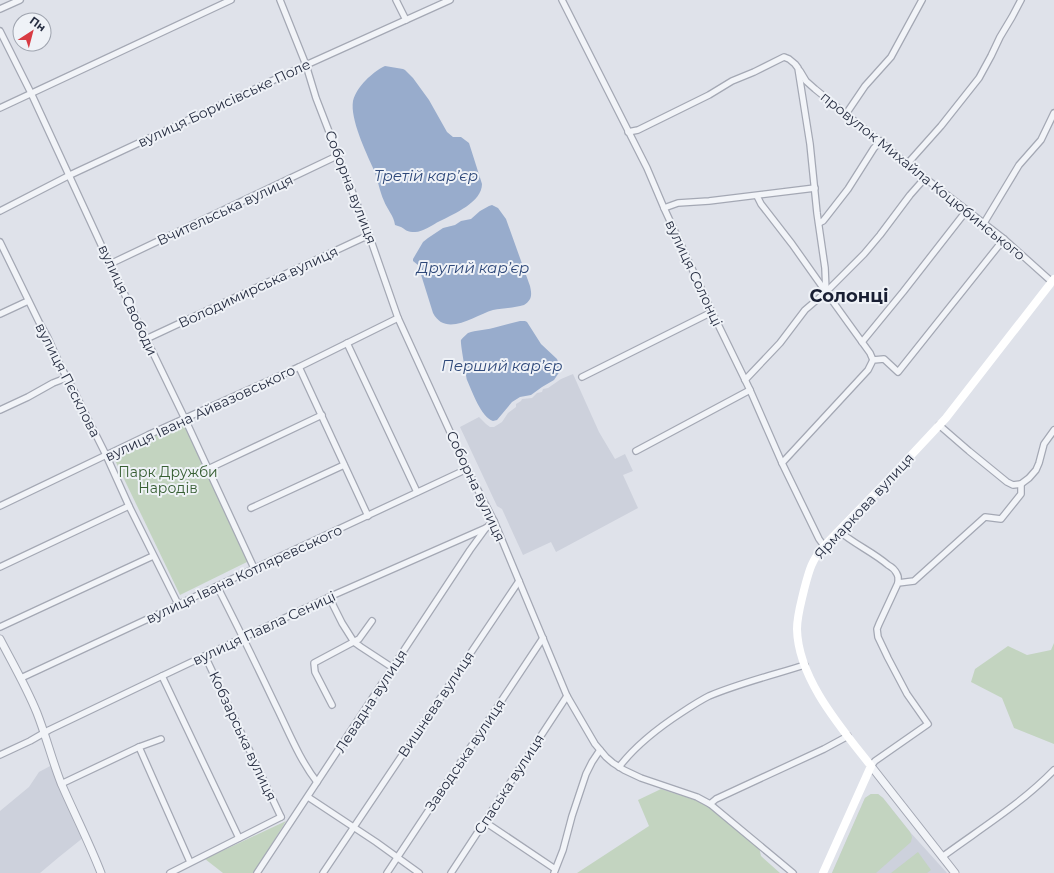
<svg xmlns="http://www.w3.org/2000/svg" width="1054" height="873" font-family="Montserrat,sans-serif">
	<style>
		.built { fill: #cdd1dc }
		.green { fill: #c3d4c0 }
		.water { fill: #98accc }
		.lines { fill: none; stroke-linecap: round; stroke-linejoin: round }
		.minor-casing { stroke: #a4a8b4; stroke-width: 8 }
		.tertiary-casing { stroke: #a4a8b4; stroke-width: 9 }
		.minor { stroke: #f2f4f8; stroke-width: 5.5 }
		.tertiary { stroke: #f2f4f8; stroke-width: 7 }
		.secondary { stroke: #fff; stroke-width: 8 }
		.labels { text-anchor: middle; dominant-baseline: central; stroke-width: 4; stroke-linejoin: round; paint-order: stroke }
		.street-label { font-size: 14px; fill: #272e42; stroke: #eff2f7 }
		.park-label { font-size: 14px; fill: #375f33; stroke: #eff2f7 }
		.water-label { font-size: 15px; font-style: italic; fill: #2e4879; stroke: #eff2f7 }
		.district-label { font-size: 18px; font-weight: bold; fill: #191f33; stroke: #eff2f7 }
	</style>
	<rect width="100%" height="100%" fill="#dfe2ea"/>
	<g class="built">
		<polygon points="573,374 599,432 615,459 625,454 633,471 623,475 638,508 556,552 551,542 523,555 502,509 497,506 460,427 479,417 486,424 490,427 494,427 502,422 508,413 516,407 516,404 521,401 522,399 532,398 537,393 542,392 543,389 548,388 561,379"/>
		<polygon points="52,765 84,837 59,857 40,873 0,873 0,811 29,787 39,772"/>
		<polygon points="871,794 878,794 883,798 910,832 947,873 832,873 865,798"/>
	</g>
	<g class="green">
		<polygon points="184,420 251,560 180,595 112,454"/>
		<polygon points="1054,643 1054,744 1014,728 1002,698 971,682 975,669 1008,646 1027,655 1051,650"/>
		<polygon points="661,789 704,803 759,847 761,856 780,873 577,873 649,826 638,800"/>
		<polygon points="871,794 878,794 883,798 910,832 912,837 911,842 876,873 832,873 865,798"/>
		<polygon points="286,821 254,873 223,873 205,859"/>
		<polygon points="918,852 931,870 927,873 891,873"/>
	</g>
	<g class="water">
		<path d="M385,66L403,69L405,70L413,78L429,100L447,132L453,137H461L469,143L482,184C482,202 454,214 440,221C432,225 423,232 415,232C407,232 406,230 401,227C399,226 397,226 395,225C394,216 387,209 384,201C379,190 378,179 373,168C366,152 350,119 353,101C355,93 360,86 366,80C371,75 378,69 385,66Z"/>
		<path d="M492,205L498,208L506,219L530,286C532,295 532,300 524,305C514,308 503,308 493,310C475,315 446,338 433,313L418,265L413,261V259L423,242L428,238L443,228L455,225L461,221L471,219L480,211L489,206Z"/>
		<path d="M520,321H525L527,322L541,344L557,359L560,367V371L554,380L542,387L531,395L520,397L512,402L497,420L493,421C481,417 472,391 467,380C466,375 460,342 461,340C463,337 466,335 468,333C476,330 485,330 493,328C502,326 511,323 520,321Z"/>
	</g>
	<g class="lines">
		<defs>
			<g id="minor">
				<polyline points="280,0 306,65 316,98 369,235 398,318 467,469 494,521 567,696 595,744 606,757 613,763 624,770 641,778 697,797 710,804 793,873"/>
				<polyline points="396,0 406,20"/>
				<polyline points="562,0 647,168 664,208 712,312 750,390 782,463 819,539 824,546"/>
				<polyline points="0,9 20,0"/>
				<polyline points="0,31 31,93 110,264 185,419 254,568"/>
				<polyline points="800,71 806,81 815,89 925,178 1004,239 1052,282"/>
				<polyline points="0,108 231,0"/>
				<polyline points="846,114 865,86 891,57 922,0"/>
				<polyline points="628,132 638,130 709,95 732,81 754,72 784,57 789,59 795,64 798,68 810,144 817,213 825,268 826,292"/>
				<polyline points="908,163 941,126 979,78 991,56 1000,37 1012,17 1021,0"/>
				<polyline points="757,196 761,204 792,244 826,292 849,324 870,353 873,360"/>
				<polyline points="664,208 678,203 709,201 815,188"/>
				<polyline points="0,211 70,175 306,65 450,0"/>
				<polyline points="819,223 823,221 827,216 848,189 874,148 881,141"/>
				<polyline points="984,223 1019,165 1041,140 1054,113"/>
				<polyline points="0,242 39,322 47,336 61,367 75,393 106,455 129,506 178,604"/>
				<polyline points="110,264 339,155"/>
				<polyline points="0,314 28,301"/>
				<polyline points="146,339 369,235"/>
				<polyline points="862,342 903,292 967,210"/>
				<polyline points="347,343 417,492"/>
				<polyline points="299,367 368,516"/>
				<polyline points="582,377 712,312"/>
				<polyline points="745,380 780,343 805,310 826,292 864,254 880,235 910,195 925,178"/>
				<polyline points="0,410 28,397 53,383 66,378"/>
				<polyline points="939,425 969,451 1007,482 1013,485 1021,484"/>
				<polyline points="636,451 750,390"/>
				<polyline points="782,463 868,370 873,360 884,359 898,372 1004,239"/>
				<polyline points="208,469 322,415"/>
				<polyline points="0,506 148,435 299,367 398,318"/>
				<polyline points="251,508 344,465"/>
				<path d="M839,531C854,544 873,552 888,565C892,567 895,570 897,574C899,577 898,580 898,583"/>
				<polyline points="0,567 129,506"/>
				<path d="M217,586C237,625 256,664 275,704C288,730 299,759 317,782"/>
				<polyline points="329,597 342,623 354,642 361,647 393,668"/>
				<polyline points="0,627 153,556"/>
				<polyline points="205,656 281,817"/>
				<polyline points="162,676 239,838"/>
				<polyline points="21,678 152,617 217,586 467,469"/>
				<polyline points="332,705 315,672 314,663 359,639 372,621"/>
				<polyline points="139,747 190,862"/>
				<polyline points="0,755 30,741 49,730 162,676 329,597 486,528"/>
				<polyline points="871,766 875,761 928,724 907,694 888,658 878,637 877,629 879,624 898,583 914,581 985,517 1001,519 1021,494 1021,484 1029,478 1036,470 1039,463 1044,444 1054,430"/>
				<path d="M619,767C636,745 658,728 681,713C690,707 699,701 709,696C740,683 773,675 805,665"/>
				<polyline points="61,784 139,747 161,739"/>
				<polyline points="308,797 376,842 419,873"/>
				<polyline points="710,804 716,799 824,749 848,736"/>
				<polyline points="485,822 555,869"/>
				<path d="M942,857C980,829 1021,804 1054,770"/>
				<polyline points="170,873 281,817"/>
				<polyline points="257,873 470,550 486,528 494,521"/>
				<polyline points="323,873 519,581"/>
				<polyline points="387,873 543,638"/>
				<polyline points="451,873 567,696"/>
				<polyline points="554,873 563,850 572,816 586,774 592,762 600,750"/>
			</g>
			<g id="tertiary">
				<path d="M0,639C13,664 27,688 37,713C46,736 52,760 61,783C74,813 89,842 101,873"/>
				<polyline points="871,766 955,873"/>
			</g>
		</defs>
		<use href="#minor" class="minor-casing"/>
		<use href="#tertiary" class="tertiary-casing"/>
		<use href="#minor" class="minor"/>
		<use href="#tertiary" class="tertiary"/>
		<path class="secondary" d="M823,873L871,766C842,729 798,679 797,629C797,616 801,603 804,590C809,571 811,561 824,546L889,479L946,418L1054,279"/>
	</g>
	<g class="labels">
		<g class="street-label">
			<text transform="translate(224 103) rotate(-25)">вулиця Борисівське Поле</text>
			<text transform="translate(923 176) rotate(39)">провулок Михайла Коцюбинського</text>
			<text transform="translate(351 187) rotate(69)">Соборна вулиця</text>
			<text transform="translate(225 210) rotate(-25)">Вчительська вулиця</text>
			<text transform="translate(694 273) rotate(65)">вулиця Солонці</text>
			<text transform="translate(258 287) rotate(-25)">Володимирська вулиця</text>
			<text transform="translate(128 300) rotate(65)">вулиця Свободи</text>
			<text transform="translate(68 380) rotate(63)">вулиця Пєсклова</text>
			<text transform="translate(200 413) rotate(-25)">вулиця Івана Айвазовського</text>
			<text transform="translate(476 486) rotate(65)">Соборна вулиця</text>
			<text transform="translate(864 506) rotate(-47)">Ярмаркова вулиця</text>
			<text transform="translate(244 574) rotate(-25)">вулиця Івана Котляревського</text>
			<text transform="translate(264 628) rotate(-25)">вулиця Павла Сениці</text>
			<text transform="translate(371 701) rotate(-57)">Левадна вулиця</text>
			<text transform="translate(436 704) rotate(-56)">Вишнева вулиця</text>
			<text transform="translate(243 736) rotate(65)">Кобзарська вулиця</text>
			<text transform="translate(465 755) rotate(-56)">Заводська вулиця</text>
			<text transform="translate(509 784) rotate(-57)">Спаська вулиця</text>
		</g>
		<g class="park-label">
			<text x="168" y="472">Парк Дружби<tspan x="168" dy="16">Народів</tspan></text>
		</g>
		<g class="water-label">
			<text x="426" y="175">Третій кар’єр</text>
			<text x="473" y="267">Другий кар’єр</text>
			<text x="502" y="365">Перший кар’єр</text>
		</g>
		<g class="district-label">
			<text x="849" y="296">Солонці</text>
		</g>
	</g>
	<g transform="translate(32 32) rotate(36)"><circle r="19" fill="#eff2f7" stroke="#9fa4af"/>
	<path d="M0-3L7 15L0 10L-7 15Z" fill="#d83b43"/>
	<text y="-6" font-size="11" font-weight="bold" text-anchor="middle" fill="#272e42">Пн</text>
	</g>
</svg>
